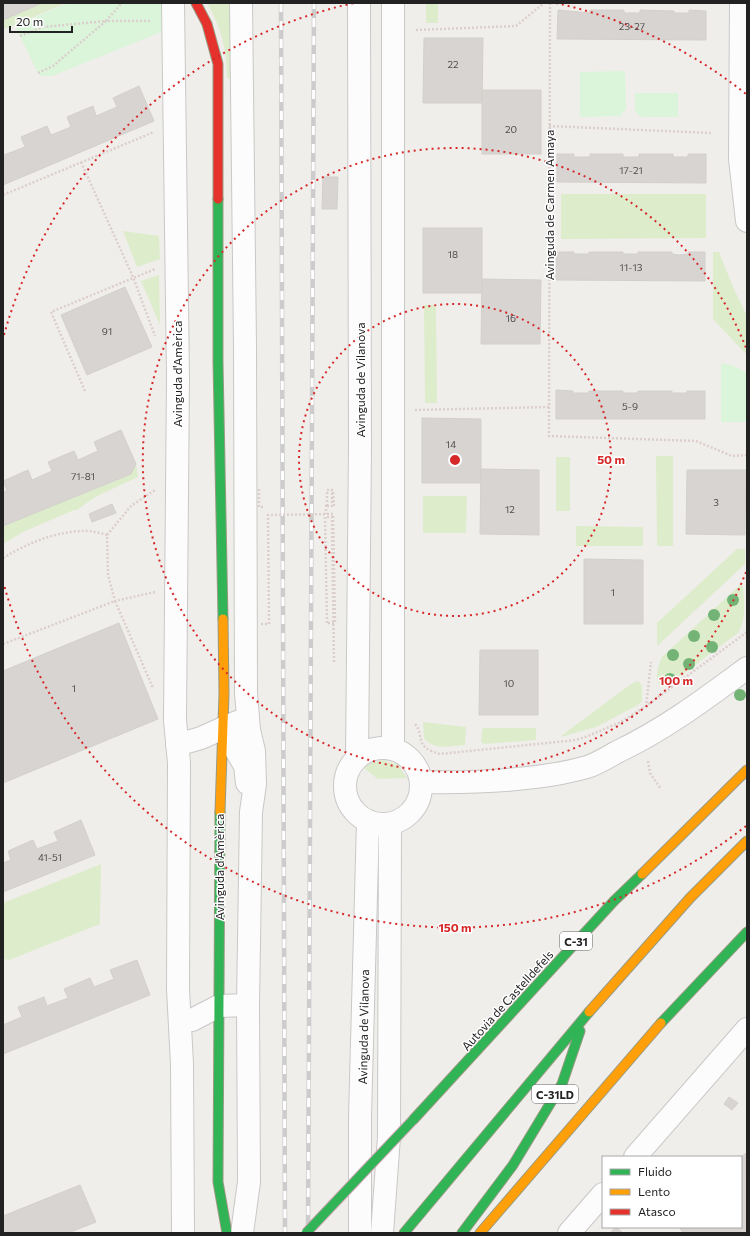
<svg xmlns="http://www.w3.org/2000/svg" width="750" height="1236" font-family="Commissioner,sans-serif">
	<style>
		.grass { fill: #ddeccb }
		.park { fill: #daf5da }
		.building { fill: #d7d4d2; stroke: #d3d0cc }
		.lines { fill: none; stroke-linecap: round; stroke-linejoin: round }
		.street-casing { stroke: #c9c8c7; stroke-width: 24 }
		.fast-casing { stroke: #999a82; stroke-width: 11 }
		.slow-casing { stroke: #999a82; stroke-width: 11 }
		.jam-casing { stroke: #999a82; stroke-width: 11 }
		.path { stroke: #dccecd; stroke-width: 2.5; stroke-dasharray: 2 2; stroke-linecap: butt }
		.street { stroke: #fdfcfc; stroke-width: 22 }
		.fast { stroke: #30b455; stroke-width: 9 }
		.slow { stroke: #ff9f0a; stroke-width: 9 }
		.jam { stroke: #e5322d; stroke-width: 9 }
		.rail-casing { stroke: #ccc; stroke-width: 4.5 }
		.rail { stroke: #fff; stroke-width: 3; stroke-dasharray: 9; stroke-linecap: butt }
		.fast-bridge-casing { stroke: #c5a2ac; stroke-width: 11; stroke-linecap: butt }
		.path-bridge { stroke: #dccecd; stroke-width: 2.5; stroke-dasharray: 2 2; stroke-linecap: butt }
		.fast-bridge { stroke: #30b455; stroke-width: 9 }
		.tree { fill: #73b476 }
		.ring { fill: none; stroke: #d62828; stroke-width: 2; stroke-dasharray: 2 4 }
		.labels { text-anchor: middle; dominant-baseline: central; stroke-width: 3; stroke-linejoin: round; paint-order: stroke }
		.number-label { font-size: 10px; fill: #4f4e4e }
		.shield { fill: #fff; stroke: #646464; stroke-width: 1 }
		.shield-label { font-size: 11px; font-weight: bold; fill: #222 }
		.street-label { font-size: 12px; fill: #222; stroke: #fff }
		.centre { fill: #d62828; stroke: #fff; stroke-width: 2 }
		.ring-label { font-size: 12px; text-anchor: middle; font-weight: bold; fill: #d62828; stroke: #fff; stroke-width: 3; stroke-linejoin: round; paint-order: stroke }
	</style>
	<rect width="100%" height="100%" fill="#f0eeeb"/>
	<g class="grass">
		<polygon points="42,3 66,3 3,30 3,20"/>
		<path d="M207,3H233V78H227C227,50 221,27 207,3Z"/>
		<rect x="426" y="3" width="12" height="20"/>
		<polygon points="561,194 706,194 706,238 561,239"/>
		<polygon points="123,231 159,236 160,259 137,267"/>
		<polygon points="713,252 719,252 733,287 747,316 747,355 713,319"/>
		<polygon points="159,275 160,325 141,281"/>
		<polygon points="424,305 436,305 437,403 425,403"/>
		<polygon points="656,456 673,456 673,546 657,546"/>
		<rect x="556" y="457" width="14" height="54"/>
		<polygon points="136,464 138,477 95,497 77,510 74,510 23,532 3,544 3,526 131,474"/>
		<polygon points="423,496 467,496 466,533 423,533"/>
		<polygon points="576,526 643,527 643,546 576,546"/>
		<polygon points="737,549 745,549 745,564 657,646 657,623"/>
		<path d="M740,585L743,586C744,601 747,619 738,633L668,685L663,687C653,683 658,665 662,657Z"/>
		<polygon points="638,681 642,686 642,701 638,705 596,727 561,737 561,736 631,684"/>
		<path d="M423,722L466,727L465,745C450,746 434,751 424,738Z"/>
		<polygon points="484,728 536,728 536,740 484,744 481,742 482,729"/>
		<polygon points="384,760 398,765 407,778 378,779 364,768 371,763"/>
		<polygon points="101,864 100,924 9,960 3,959 3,903"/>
	</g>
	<g class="park">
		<polygon points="68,3 162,3 161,32 52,76 42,76 38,73 15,26"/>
		<polygon points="625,71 626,109 620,116 580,117 580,72"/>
		<polygon points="635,93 678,93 678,117 641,117 635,111"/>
		<polygon points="721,363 732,365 747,373 747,422 721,422"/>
	</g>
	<g class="building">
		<polygon points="3,3 42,3 3,20"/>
		<polygon points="558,10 590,13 590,10 624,10 624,13 640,13 640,10 674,11 674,13 689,13 689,10 706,11 706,40 557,39"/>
		<polygon points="424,38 483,38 482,103 423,103"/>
		<polygon points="139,86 154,121 3,185 3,153 4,155 25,147 21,137 47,126 51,135 71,127 67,117 93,106 96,116 117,107 113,98"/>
		<rect x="482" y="90" width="59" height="64"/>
		<polygon points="557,154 574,154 574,157 590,157 590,154 623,154 623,157 639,157 639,154 673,154 673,157 688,157 688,154 706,154 706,183 557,182"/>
		<polygon points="323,177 338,177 337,209 322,209"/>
		<rect x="423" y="228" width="59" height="65"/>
		<polygon points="556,252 574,252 574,254 589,254 589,252 623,252 623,254 638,254 638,252 672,252 672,254 679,255 688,254 688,252 705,252 705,281 556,280"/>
		<polygon points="482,279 541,280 540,344 481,344"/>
		<polygon points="125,287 152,347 87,375 61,315"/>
		<polygon points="556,390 573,391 573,393 589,393 589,391 623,391 623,393 638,393 638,391 672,391 672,393 687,393 687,391 705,391 705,419 556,419"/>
		<polygon points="422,418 481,419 481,483 422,483"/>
		<polygon points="121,430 136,464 131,474 3,526 3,492 7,491 3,481 28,470 32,480 52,471 48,462 74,451 78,460 98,451 94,442"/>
		<polygon points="481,469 539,470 539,535 480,534"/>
		<polygon points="687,470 746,470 745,535 686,534"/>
		<polygon points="112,504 116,513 92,522 89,514"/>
		<polygon points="584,559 643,560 643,624 584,624"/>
		<polygon points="119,623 158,719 3,783 3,671"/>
		<polygon points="480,650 538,650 538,715 479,715"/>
		<polygon points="81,820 95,855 3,892 3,863 11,860 8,851 33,840 37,849 58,841 54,832"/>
		<polygon points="137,960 150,995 3,1054 3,1025 22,1017 18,1007 44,997 47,1006 68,998 64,989 90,978 94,987 114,979 110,970"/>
		<polygon points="729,1097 738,1103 732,1110 724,1104"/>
		<polygon points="746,1153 747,1233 683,1233 679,1227 741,1227 741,1157"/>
		<polygon points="80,1185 96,1222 68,1233 3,1233 3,1216"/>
		<polygon points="616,1227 623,1233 610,1233"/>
	</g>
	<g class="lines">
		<defs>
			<g id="street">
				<polyline points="173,3 178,378 175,720 179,763 178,989 182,1064 183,1233"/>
				<polyline points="241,3 245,347 246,693 249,730 254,751 255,784 251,812 248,1005 249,1182 242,1233"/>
				<polyline points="393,3 393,749"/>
				<polyline points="741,3 740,159 747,221"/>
				<polyline points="223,728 245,766 247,783"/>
				<polyline points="177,745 201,738 237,722"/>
				<circle cx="383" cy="786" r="38"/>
				<polyline points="357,757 360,447 359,3"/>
				<path d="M421,782C472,783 537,781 587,767C597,764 608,757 617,752C664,730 705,699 747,668"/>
				<polyline points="180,1022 192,1020 219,1006 248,1005"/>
				<polyline points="635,1157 747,1029"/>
				<polyline points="360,1233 360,1117 368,821"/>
				<polyline points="382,1233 389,1137 390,824"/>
				<polyline points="569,1233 603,1194"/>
			</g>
			<g id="fast">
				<polyline points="218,199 218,361 223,619"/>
				<polyline points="220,812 218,1182 227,1233"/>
				<polyline points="661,1023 747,932"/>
				<polyline points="413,1120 614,901 642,874"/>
				<polyline points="404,1233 589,1012"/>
				<polyline points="462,1233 513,1165 562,1084 580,1031"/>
			</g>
			<g id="slow">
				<polyline points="220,812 224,694 223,619"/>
				<polyline points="642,874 747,770"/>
				<polyline points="589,1012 690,898 747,841"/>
				<polyline points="480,1233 661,1023"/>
			</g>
			<polyline id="jam" points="196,3 207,24 218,64 218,199"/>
		</defs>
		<use href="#street" class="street-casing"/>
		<use href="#fast" class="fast-casing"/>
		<use href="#slow" class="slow-casing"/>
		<use href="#jam" class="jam-casing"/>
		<g class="path">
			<polyline points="550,3 549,436 696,441 732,456 747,455"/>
			<polyline points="416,30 516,26 544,3"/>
			<polyline points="20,36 43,27 106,21 122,3"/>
			<polyline points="38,73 53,66 106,21 151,21"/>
			<polyline points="549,126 711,133"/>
			<polyline points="81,162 133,277 155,336"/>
			<polyline points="3,195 154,132"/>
			<polyline points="85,391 51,312 155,269"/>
			<polyline points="415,410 549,407"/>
			<polyline points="326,505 326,514"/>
			<polyline points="327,506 327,490 333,490 334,506"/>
			<path d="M3,558C26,544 54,532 82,531C90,530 99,533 107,535"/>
			<polyline points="155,592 115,601 108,575 107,535 131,506 155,490"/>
			<polyline points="327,623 325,517 332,517 334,663"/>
			<polyline points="3,644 115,601 153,688"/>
			<polyline points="646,707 651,662"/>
			<path d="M415,724C426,737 412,746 440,754L576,740L588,736L621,722L646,706L747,632"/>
			<polyline points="648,761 650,773 661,789"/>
		</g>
		<use href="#street" class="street"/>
		<use href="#fast" class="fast"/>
		<use href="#slow" class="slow"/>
		<use href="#jam" class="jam"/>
		<defs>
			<g id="rail">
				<polyline points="281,3 285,1233"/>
				<polyline points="308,1233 314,3"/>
			</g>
		</defs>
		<use href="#rail" class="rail-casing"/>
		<use href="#rail" class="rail"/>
		<defs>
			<polyline id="fast-bridge" points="306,1233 413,1120"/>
		</defs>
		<use href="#fast-bridge" class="fast-bridge-casing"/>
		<g class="path-bridge">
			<polyline points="259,489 259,507 264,507"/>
			<polyline points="327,506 332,506 332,489"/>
			<polyline points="261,624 269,624 268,515 333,514 335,623 327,623"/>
		</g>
		<use href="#fast-bridge" class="fast-bridge"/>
	</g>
	<g class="tree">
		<circle cx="733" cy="600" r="6"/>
		<circle cx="714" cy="615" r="6"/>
		<circle cx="694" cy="636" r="6"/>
		<circle cx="712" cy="647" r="6"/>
		<circle cx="673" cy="655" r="6"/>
		<circle cx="689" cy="664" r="6"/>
		<circle cx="670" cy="679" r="6"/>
		<circle cx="740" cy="695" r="6"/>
	</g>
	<g class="ring">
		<circle cx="455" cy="460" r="156"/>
		<path d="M746 572A312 312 0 1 1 746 348"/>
		<path d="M746 826A468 468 0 0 1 4 585M4 335A468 468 0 0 1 354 3M556 3A468 468 0 0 1 746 94"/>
	</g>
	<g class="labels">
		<g class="number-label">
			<text x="632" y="26">23-27</text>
			<text x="453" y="64">22</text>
			<text x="511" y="129">20</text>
			<text x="631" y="170">17-21</text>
			<text x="453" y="254">18</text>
			<text x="631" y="267">11-13</text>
			<text x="511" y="318">16</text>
			<text x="107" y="331">91</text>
			<text x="630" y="406">5-9</text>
			<text x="451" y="444">14</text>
			<text x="83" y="476">71-81</text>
			<text x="716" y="502">3</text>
			<text x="510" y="509">12</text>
			<text x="613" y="592">1</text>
			<text x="509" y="683">10</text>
			<text x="74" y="688">1</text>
			<text x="50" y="857">41-51</text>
		</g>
		<g class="shield">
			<rect x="560" y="932" width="32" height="18" rx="3"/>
			<rect x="532" y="1085" width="46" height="18" rx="3"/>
		</g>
		<g class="shield-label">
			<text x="576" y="941">C-31</text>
			<text x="555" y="1094">C-31LD</text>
		</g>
		<g class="street-label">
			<text transform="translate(549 205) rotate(-90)">Avinguda de Carmen Amaya</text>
			<text transform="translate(177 374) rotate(-90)">Avinguda d'Amèrica</text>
			<text transform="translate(360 380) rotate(-90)">Avinguda de Vilanova</text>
			<text transform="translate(219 867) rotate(-90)">Avinguda d'Amèrica</text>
			<text transform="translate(507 1000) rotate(-48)">Autovia de Castelldefels</text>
			<text transform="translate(363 1027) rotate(-89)">Avinguda de Vilanova</text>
		</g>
	</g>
	<circle cx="455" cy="460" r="6" class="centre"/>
	<g class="ring-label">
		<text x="611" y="464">50 m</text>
		<text x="676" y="685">100 m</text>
		<text x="455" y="932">150 m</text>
	</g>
	<rect width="750" height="1236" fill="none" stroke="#222222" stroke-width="8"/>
	<rect x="602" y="1156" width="140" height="72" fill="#ffffff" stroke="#a7a7a7"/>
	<rect x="610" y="1169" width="20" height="6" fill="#30b455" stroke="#a7a7a7"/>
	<text x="638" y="1176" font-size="12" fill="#222222">Fluido</text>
	<rect x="610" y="1189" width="20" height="6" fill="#ff9f0a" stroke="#a7a7a7"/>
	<text x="638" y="1196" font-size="12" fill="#222222">Lento</text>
	<rect x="610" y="1209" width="20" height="6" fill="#e5322d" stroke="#a7a7a7"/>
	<text x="638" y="1216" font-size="12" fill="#222222">Atasco</text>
	<path d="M10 26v6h62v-6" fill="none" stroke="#222222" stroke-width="2"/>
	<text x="16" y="26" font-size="12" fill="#222222" stroke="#ffffff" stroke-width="3" paint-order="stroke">20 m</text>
</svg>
